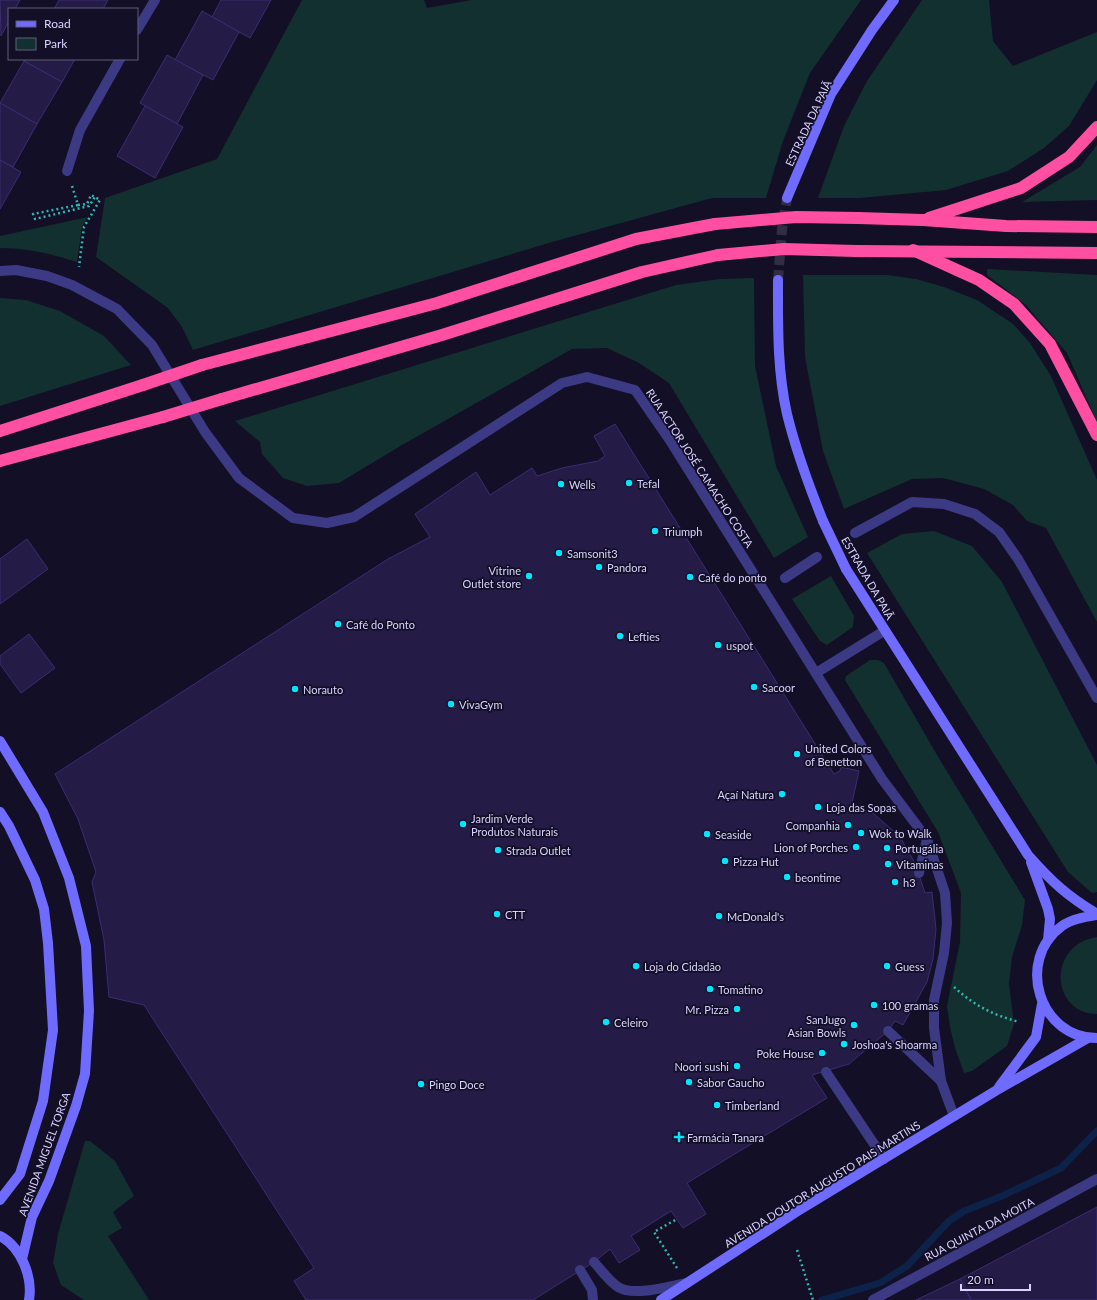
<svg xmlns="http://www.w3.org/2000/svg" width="1097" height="1300" font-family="Lato,sans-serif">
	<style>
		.green { fill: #12302f }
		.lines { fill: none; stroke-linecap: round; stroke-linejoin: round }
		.stream { stroke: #0c2248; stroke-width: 7 }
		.building { fill: #241b47; stroke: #3b2d73 }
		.secondary-tunnel { stroke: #312d47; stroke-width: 10; stroke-dasharray: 10 5; stroke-linecap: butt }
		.path { stroke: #2fb8b0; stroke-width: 2.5; stroke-dasharray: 2 3; stroke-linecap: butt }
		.lane { stroke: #3d3a85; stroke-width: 10 }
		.street { stroke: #3d3a85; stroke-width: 10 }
		.secondary { stroke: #6f6bff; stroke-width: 10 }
		.highway { stroke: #ff4fa3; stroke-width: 12 }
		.secondary-bridge { stroke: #6f6bff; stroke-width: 10 }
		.highway-bridge { stroke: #ff4fa3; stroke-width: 12 }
		.poi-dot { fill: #00e5ff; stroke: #130f26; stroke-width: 1.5 }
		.labels { text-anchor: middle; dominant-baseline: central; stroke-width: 3.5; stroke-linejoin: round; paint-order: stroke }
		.street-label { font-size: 11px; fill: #d9d4ff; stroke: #130f26 }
		.poi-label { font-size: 11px; fill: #d9d4ff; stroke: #130f26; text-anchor: start }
	</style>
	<rect width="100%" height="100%" fill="#130f26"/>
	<g class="green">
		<polygon points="302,0 424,0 427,8 472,0 861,0 810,73 783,141 766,198 712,198 552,242 193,350 182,327 168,308 96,257 105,198 217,159"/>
		<polygon points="922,0 989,0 993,41 1013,66 1097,32 1097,80 1069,126 1044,148 1008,171 946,190 860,198 818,198 844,126 867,81"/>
		<polygon points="1097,145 1097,200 1022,202 1080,167"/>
		<path d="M88,217L82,227L77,262C52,254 27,248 0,248V236Z"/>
		<polygon points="987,269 1097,275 1097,422 1067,353 1026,305 987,275"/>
		<polygon points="803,275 887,275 916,279 944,287 977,300 1013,324 1030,343 1051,376 1097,480 1097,622 1046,528 1027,521 1013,505 984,489 943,478 912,479 844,509 823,451 805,357"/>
		<polygon points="754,278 755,366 776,466 808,537 774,558 669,383 639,363 607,348 572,349 402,445 339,483 307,486 283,478 262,454 260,442 235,421 676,285 720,279"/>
		<polygon points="0,298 26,300 60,311 104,336 131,365 0,406"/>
		<polygon points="934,531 972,546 1002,582 1097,765 1097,892 1092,893 1068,872 867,553 902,534"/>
		<polygon points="831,576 854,616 853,627 827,645 820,641 792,599"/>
		<polygon points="870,660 878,660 884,663 937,755 1025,900 1022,925 1012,957 1009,984 1014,1024 1007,1046 972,1071 964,1073 955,1048 950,1027 947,1006 960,942 961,893 938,832 845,680 846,676"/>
		<path d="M1097,937V1014C1051,1014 1046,945 1097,937Z"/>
		<polygon points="85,1141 90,1141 115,1161 134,1196 113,1212 122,1228 108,1236 149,1300 84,1300 61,1285 53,1263 58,1234"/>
	</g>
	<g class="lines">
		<polyline class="stream" points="822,1300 880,1283 907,1266 949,1221 964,1211 1002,1196 1061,1168 1097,1131"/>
	</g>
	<g class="building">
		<polygon points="0,0 20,0 15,9 9,9 9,21 1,36"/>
		<polygon points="59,0 108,0 103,9 54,9"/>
		<polygon points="221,0 271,0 250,38 212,17"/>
		<polygon points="202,11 239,32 213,80 175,60"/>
		<polygon points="167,55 203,75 177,124 140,103"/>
		<polygon points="25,59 75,59 62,82 24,61"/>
		<polygon points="24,61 62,82 37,124 0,103"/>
		<polygon points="0,103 37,124 13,167 0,160"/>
		<polygon points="145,106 183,127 155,178 117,156"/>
		<polygon points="0,160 21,172 0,209"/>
		<polygon points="615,424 834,774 840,771 841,767 859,771 852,803 873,813 900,837 915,863 925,893 932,892 936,929 933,959 927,982 903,1025 895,1021 888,1031 849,1064 812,1075 827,1098 687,1183 706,1214 683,1228 671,1211 631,1236 640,1250 619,1263 610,1249 594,1262 533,1300 306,1300 294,1281 314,1268 144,1005 109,997 104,940 92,882 96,872 78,819 55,774 388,559 430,537 415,514 476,472 490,495 532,468 537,476 562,468 598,461 605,456 594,436"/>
		<polygon points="27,539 48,569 0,604 0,559"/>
		<polygon points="29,634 55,668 21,693 0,664 0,656"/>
		<polygon points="1097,1207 1097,1300 971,1300 960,1279"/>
		<polygon points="960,1279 971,1300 916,1300"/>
	</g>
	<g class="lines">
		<polyline class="secondary-tunnel" points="778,280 782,229 787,198"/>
		<g class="path">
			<polyline points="72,186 78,205 33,214 35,219 89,206 95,197"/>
			<polyline points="78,205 87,204 91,195 100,200 84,227 79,267"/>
			<path d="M954,987C975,1006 991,1014 1019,1022"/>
			<polyline points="797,1250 813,1300"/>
			<polyline points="677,1268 654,1232 677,1219"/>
		</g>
		<g class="lane">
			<polyline points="855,533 912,502 944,504 975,514 999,532 1018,559 1097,698"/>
			<polyline points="785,578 817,557"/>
			<polyline points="919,873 927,839"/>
			<polyline points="888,1031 941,1081"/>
			<polyline points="826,1072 884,1159"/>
			<path d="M594,1262C602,1271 608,1280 618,1287C634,1297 669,1286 687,1283"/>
			<polyline points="580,1270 592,1290 593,1300"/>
		</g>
		<g class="street">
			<polyline points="137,30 155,0"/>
			<polyline points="67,171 80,130 120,59"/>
			<polyline points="0,271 16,270 47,276 72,285 117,309 152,345 205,432 239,478 293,518 327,523 354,517 562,383 587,377 635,390 671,442 882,779 927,839 945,893 947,923 944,953 934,1000 934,1028 941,1081 954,1116"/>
			<polyline points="816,673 884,631"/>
			<polyline points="873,1300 1097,1179"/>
		</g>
		<g class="secondary">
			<polyline points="787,198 831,94 872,30 894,0"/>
			<path d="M778,280C778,324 777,370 787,414C796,451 809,486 823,521"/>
			<path d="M846,569L1028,855C1052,882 1066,895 1097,914"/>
			<polyline points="0,741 43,812 69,878 86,946 89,1011 85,1074 76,1106 49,1181 32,1217 22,1259"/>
			<polyline points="0,812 9,826 35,880 44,909 48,943 53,1030 43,1101 20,1174 0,1200"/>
			<polyline points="1031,862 1048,909 1050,919 1048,940"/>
			<path d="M1097,915C1085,917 1072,919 1062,926C1015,960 1039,1038 1097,1038"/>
			<polyline points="999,1087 1036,1037 1042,1004"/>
			<path d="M0,1236C21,1247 33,1277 29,1300"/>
			<polyline points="661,1300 796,1212 997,1090 1088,1038"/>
		</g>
		<g class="highway">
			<polyline points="858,218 923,220 1006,226 1097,227"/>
			<polyline points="929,218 1021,188 1069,157 1097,127"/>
			<polyline points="913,250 979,280 1014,304 1050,344 1097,435"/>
			<polyline points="856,251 1097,253"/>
			<polyline points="202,365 437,303 636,239 715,224"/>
			<polyline points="222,399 442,335 642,272 718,255"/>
			<polyline points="0,431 143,385"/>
			<polyline points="0,461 163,417"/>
		</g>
		<polyline class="secondary-bridge" points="823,521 846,569"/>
		<g class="highway-bridge">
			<polyline points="715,224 796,217 858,218"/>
			<polyline points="718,255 784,249 856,251"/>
			<polyline points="143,385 202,365"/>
			<polyline points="163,417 222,399"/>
		</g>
	</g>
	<g class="poi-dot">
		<circle cx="629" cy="483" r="4"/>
		<circle cx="561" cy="484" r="4"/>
		<circle cx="655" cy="531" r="4"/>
		<circle cx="559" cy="553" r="4"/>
		<circle cx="599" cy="567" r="4"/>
		<circle cx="529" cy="576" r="4"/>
		<circle cx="690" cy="577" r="4"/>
		<circle cx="338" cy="624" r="4"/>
		<circle cx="620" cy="636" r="4"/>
		<circle cx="718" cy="645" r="4"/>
		<circle cx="754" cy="687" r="4"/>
		<circle cx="295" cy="689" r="4"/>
		<circle cx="451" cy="704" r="4"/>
		<circle cx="797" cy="754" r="4"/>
		<circle cx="782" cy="794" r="4"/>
		<circle cx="818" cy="807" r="4"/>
		<circle cx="463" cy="824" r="4"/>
		<circle cx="848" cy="825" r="4"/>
		<circle cx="861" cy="833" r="4"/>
		<circle cx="707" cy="834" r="4"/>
		<circle cx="856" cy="847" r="4"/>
		<circle cx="887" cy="848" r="4"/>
		<circle cx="498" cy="850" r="4"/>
		<circle cx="725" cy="861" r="4"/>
		<circle cx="888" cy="864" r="4"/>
		<circle cx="787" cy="877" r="4"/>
		<circle cx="895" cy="882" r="4"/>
		<circle cx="497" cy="914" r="4"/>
		<circle cx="719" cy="916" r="4"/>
		<circle cx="636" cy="966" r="4"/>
		<circle cx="887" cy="966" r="4"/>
		<circle cx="710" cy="989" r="4"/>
		<circle cx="874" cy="1005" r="4"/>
		<circle cx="737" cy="1009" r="4"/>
		<circle cx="606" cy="1022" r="4"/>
		<circle cx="854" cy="1025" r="4"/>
		<circle cx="844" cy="1044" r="4"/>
		<circle cx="822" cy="1053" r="4"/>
		<circle cx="737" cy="1066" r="4"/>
		<circle cx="689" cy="1082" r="4"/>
		<circle cx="421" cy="1084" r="4"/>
		<circle cx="717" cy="1105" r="4"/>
		<path d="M677 1131h4v4h4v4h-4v4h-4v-4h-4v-4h4z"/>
	</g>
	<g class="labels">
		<g class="street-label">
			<text transform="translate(808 123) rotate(-65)">ESTRADA DA PAIÃ</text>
			<text transform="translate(700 468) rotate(57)">RUA ACTOR JOSÉ CAMACHO COSTA</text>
			<text transform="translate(868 578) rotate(60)">ESTRADA DA PAIÃ</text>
			<text transform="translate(44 1154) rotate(-70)">AVENIDA MIGUEL TORGA</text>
			<text transform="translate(822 1184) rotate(-32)">AVENIDA DOUTOR AUGUSTO PAIS MARTINS</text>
			<text transform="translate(979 1229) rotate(-28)">RUA QUINTA DA MOITA</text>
		</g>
		<g class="poi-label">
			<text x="637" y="483">Tefal</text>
			<text x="569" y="484">Wells</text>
			<text x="663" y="531">Triumph</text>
			<text x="567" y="553">Samsonit3</text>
			<text x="607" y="567">Pandora</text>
			<text x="521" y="570" text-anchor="end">Vitrine<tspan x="521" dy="13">Outlet store</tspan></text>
			<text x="698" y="577">Café do ponto</text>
			<text x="346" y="624">Café do Ponto</text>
			<text x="628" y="636">Lefties</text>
			<text x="726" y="645">uspot</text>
			<text x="762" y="687">Sacoor</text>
			<text x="303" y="689">Norauto</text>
			<text x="459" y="704">VivaGym</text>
			<text x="805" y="748">United Colors<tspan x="805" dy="13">of Benetton</tspan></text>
			<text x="774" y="794" text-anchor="end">Açaí Natura</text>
			<text x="826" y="807">Loja das Sopas</text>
			<text x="471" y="818">Jardim Verde<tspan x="471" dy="13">Produtos Naturais</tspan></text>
			<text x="840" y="825" text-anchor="end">Companhia</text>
			<text x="869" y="833">Wok to Walk</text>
			<text x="715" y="834">Seaside</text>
			<text x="848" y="847" text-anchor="end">Lion of Porches</text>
			<text x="895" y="848">Portugália</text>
			<text x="506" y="850">Strada Outlet</text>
			<text x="733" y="861">Pizza Hut</text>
			<text x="896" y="864">Vitaminas</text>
			<text x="795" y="877">beontime</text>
			<text x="903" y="882">h3</text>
			<text x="505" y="914">CTT</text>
			<text x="727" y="916">McDonald's</text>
			<text x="644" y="966">Loja do Cidadão</text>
			<text x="895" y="966">Guess</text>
			<text x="718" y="989">Tomatino</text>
			<text x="882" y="1005">100 gramas</text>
			<text x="729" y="1009" text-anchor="end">Mr. Pizza</text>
			<text x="846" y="1019" text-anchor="end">SanJugo<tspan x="846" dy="13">Asian Bowls</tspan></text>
			<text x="614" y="1022">Celeiro</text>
			<text x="852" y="1044">Joshoa's Shoarma</text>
			<text x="814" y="1053" text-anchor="end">Poke House</text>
			<text x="729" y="1066" text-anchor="end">Noori sushi</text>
			<text x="697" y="1082">Sabor Gaucho</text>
			<text x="429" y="1084">Pingo Doce</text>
			<text x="725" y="1105">Timberland</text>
			<text x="687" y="1137">Farmácia Tanara</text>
		</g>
	</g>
	<rect x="8" y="8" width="130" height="52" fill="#130f26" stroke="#625e7d"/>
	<rect x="16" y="21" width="20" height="6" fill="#6f6bff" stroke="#625e7d"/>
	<text x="44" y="28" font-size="12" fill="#d9d4ff">Road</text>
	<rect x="16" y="38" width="20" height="12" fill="#12302f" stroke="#625e7d"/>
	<text x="44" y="48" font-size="12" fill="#d9d4ff">Park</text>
	<path d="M961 1284v6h69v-6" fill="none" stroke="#d9d4ff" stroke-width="2"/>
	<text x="967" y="1284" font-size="12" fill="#d9d4ff" stroke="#130f26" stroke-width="3" paint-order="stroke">20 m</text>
</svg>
